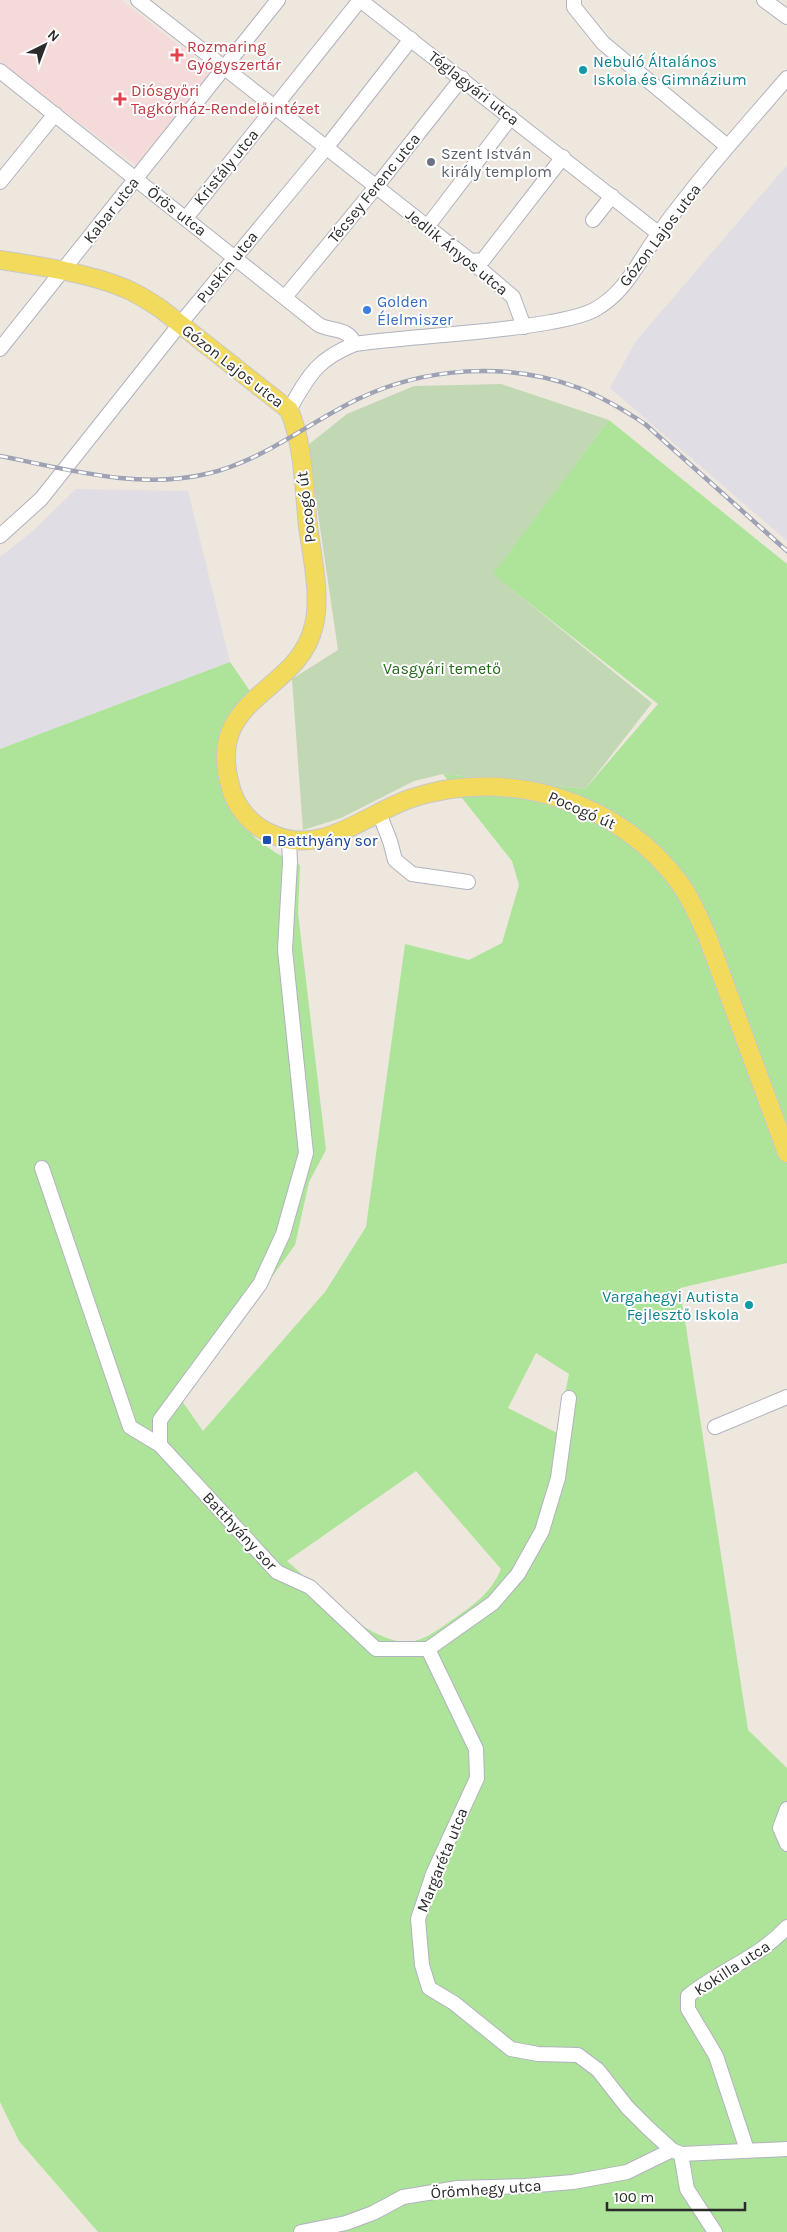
<svg xmlns="http://www.w3.org/2000/svg" width="787" height="2232" font-family="Karla,sans-serif">
	<style>
		.industrial { fill: #e0dde5 }
		.medical { fill: #f4dbda }
		.green { fill: #ade499; fill-rule: evenodd }
		.cemetery { fill: #c2d7b4 }
		.lines { fill: none; stroke-linecap: round; stroke-linejoin: round }
		.minor-casing { stroke: #b1b2bf; stroke-width: 16 }
		.major-casing { stroke: #c8c8c8; stroke-width: 20 }
		.minor { stroke: #fff; stroke-width: 14 }
		.major { stroke: #f2da5d; stroke-width: 18 }
		.rail-casing { stroke: #9fa1b5; stroke-width: 4.5 }
		.rail { stroke: #fff; stroke-width: 2.5; stroke-dasharray: 8; stroke-linecap: butt }
		.health-dot { fill: #e0444e; stroke: #fff; stroke-width: 2 }
		.culture-dot { fill: #0f9aa8; stroke: #fff; stroke-width: 2 }
		.worship-dot { fill: #6b7280; stroke: #fff; stroke-width: 2 }
		.shop-dot { fill: #3f7fe0; stroke: #fff; stroke-width: 2 }
		.transit-dot { fill: #1a4fb4; stroke: #fff; stroke-width: 2 }
		.labels { text-anchor: middle; dominant-baseline: central; stroke-width: 4; stroke-linejoin: round; paint-order: stroke }
		.health-label { font-size: 16px; fill: #be3a42; stroke: #fff; text-anchor: start }
		.culture-label { font-size: 16px; fill: #0d838f; stroke: #fff; text-anchor: start }
		.street-label { font-size: 16px; fill: #2b2b2b; stroke: #fff }
		.worship-label { font-size: 16px; fill: #5b616d; stroke: #fff; text-anchor: start }
		.shop-label { font-size: 16px; fill: #366cbe; stroke: #fff; text-anchor: start }
		.park-label { font-size: 16px; fill: #246919; stroke: #fff }
		.transit-label { font-size: 16px; fill: #164399; stroke: #fff; text-anchor: start }
	</style>
	<rect width="100%" height="100%" fill="#ede7dd"/>
	<g class="industrial">
		<polygon points="787,165 787,541 610,388 636,341"/>
		<polygon points="76,489 188,491 230,662 0,749 0,557 33,531"/>
	</g>
	<polygon class="medical" points="0,0 121,0 214,73 138,167 0,63"/>
	<path class="green" d="M609,420L787,564V1263L680,1288L748,1730L787,1768V2232H98L19,2141L0,2102V749L230,662L250,691L241,707L220,767L225,801L255,838L276,853L300,865L298,913L326,1150L309,1182L295,1245L182,1401L203,1431L325,1292L366,1227L405,944L469,960L502,943L519,885L512,861L443,774L585,789L658,704L492,574ZM536,1353L569,1374L557,1433L508,1408ZM416,1471L501,1569C491,1593 474,1605 452,1620C439,1629 422,1643 404,1642C362,1638 318,1588 287,1561Z"/>
	<polygon class="cemetery" points="501,384 609,420 493,574 652,703 585,789 443,774 414,781 341,818 303,830 292,679 338,650 308,445 347,414 414,386"/>
	<g class="lines">
		<defs>
			<g id="minor">
				<polyline points="138,0 471,261 513,297 524,327"/>
				<polyline points="360,0 658,233"/>
				<polyline points="574,0 574,7 603,43 727,146"/>
				<polyline points="764,0 787,17"/>
				<path d="M0,71L319,325C334,332 347,327 355,344"/>
				<polyline points="0,182 55,114"/>
				<polyline points="186,218 360,0"/>
				<polyline points="593,220 612,196"/>
				<polyline points="427,227 511,117"/>
				<polyline points="471,261 483,260 563,157"/>
				<polyline points="285,297 376,187 462,78"/>
				<polyline points="0,349 278,0"/>
				<path d="M289,410C309,375 317,359 355,344C420,335 486,334 551,322C565,319 581,317 594,310C626,293 639,260 659,233C698,179 743,129 787,78"/>
				<polyline points="0,536 41,499 180,324 326,148 411,39"/>
				<polyline points="379,813 390,841 395,860 412,874 468,882"/>
				<polyline points="289,841 290,862 285,950 306,1153 283,1234 260,1284 160,1420 160,1445 277,1572 310,1587 376,1649 428,1649 493,1603 518,1574 542,1531 558,1478 569,1398"/>
				<polyline points="42,1168 130,1427 160,1445"/>
				<polyline points="715,1427 787,1397"/>
				<polyline points="428,1649 476,1749 477,1778 433,1874 418,1919 422,1965 429,1988 454,2003 511,2049 538,2054 578,2055 598,2070 627,2107 648,2128 672,2150 681,2154 687,2189 715,2232"/>
				<polyline points="787,1809 780,1828 787,1844"/>
				<path d="M747,2150L716,2056L688,2009V1996C719,1971 760,1957 787,1927"/>
				<polyline points="681,2154 787,2149"/>
				<polyline points="301,2232 346,2223 373,2213 403,2197 458,2188 525,2186 573,2182 627,2172 672,2150"/>
			</g>
			<path id="major" d="M0,260C39,266 88,273 124,288C137,293 149,301 161,309L289,410C304,445 304,489 308,526C312,557 321,594 314,625C299,694 205,695 230,785C235,807 252,827 274,835C323,856 367,813 412,798C508,766 622,802 681,885C692,900 698,917 706,933L787,1153"/>
		</defs>
		<use href="#minor" class="minor-casing"/>
		<use href="#major" class="major-casing"/>
		<use href="#minor" class="minor"/>
		<use href="#major" class="major"/>
		<defs>
			<path id="rail" d="M0,456C67,469 138,490 206,474C263,461 306,424 358,399C425,367 508,361 579,388C602,397 624,410 645,424L787,551"/>
		</defs>
		<use href="#rail" class="rail-casing"/>
		<use href="#rail" class="rail"/>
	</g>
	<g class="health-dot">
		<path d="M174.5 47.5h5v5h5v5h-5v5h-5v-5h-5v-5h5z"/>
		<path d="M117.5 91.5h5v5h5v5h-5v5h-5v-5h-5v-5h5z"/>
	</g>
	<g class="culture-dot">
		<circle cx="583" cy="70" r="5"/>
		<circle cx="749" cy="1305" r="5"/>
	</g>
	<circle class="worship-dot" cx="431" cy="162" r="5"/>
	<circle class="shop-dot" cx="367" cy="310" r="5"/>
	<rect class="transit-dot" x="262" y="835" width="10" height="10" rx="2.5"/>
	<g class="labels">
		<g class="health-label">
			<text x="187" y="46">Rozmaring<tspan x="187" dy="18">Gyógyszertár</tspan></text>
			<text x="131" y="90">Diósgyőri<tspan x="131" dy="18">Tagkórház-Rendelőintézet</tspan></text>
		</g>
		<g class="culture-label">
			<text x="593" y="61">Nebuló Általános<tspan x="593" dy="18">Iskola és Gimnázium</tspan></text>
			<text x="739" y="1296" text-anchor="end">Vargahegyi Autista<tspan x="739" dy="18">Fejlesztő Iskola</tspan></text>
		</g>
		<g class="street-label">
			<text transform="translate(474 88) rotate(38)">Téglagyári utca</text>
			<text transform="translate(226 167) rotate(-51)">Kristály utca</text>
			<text transform="translate(374 188) rotate(-51)">Técsey Ferenc utca</text>
			<text transform="translate(111 210) rotate(-52)">Kabar utca</text>
			<text transform="translate(177 211) rotate(38)">Örös utca</text>
			<text transform="translate(660 235) rotate(-53)">Gózon Lajos utca</text>
			<text transform="translate(457 252) rotate(39)">Jedlik Ányos utca</text>
			<text transform="translate(227 267) rotate(-51)">Puskin utca</text>
			<text transform="translate(233 366) rotate(38)">Gózon Lajos utca</text>
			<text transform="translate(306 507) rotate(-97)">Pocogó út</text>
			<text transform="translate(582 810) rotate(24)">Pocogó út</text>
			<text transform="translate(240 1531) rotate(47)">Batthyány sor</text>
			<text transform="translate(442 1860) rotate(-68)">Margaréta utca</text>
			<text transform="translate(732 1968) rotate(-33)">Kokilla utca</text>
			<text transform="translate(486 2189) rotate(-4)">Örömhegy utca</text>
		</g>
		<g class="worship-label">
			<text x="441" y="153">Szent István<tspan x="441" dy="18">király templom</tspan></text>
		</g>
		<g class="shop-label">
			<text x="377" y="301">Golden<tspan x="377" dy="18">Élelmiszer</tspan></text>
		</g>
		<g class="park-label">
			<text x="442" y="668">Vasgyári temető</text>
		</g>
		<g class="transit-label">
			<text x="277" y="840">Batthyány sor</text>
		</g>
	</g>
	<g transform="translate(45 45) rotate(42)" stroke="#ffffff" stroke-width="4" paint-order="stroke">
	<path d="M0-4L9 19L0 12L-9 19Z" fill="#2b2b2b"/>
	<text y="-8" font-size="14" font-weight="bold" text-anchor="middle" fill="#2b2b2b">N</text>
	</g>
	<path d="M607 2202v8h138v-8" fill="none" stroke="#2b2b2b" stroke-width="2.5"/>
	<text x="614" y="2202" font-size="15" fill="#2b2b2b" stroke="#ffffff" stroke-width="4" paint-order="stroke">100 m</text>
</svg>
